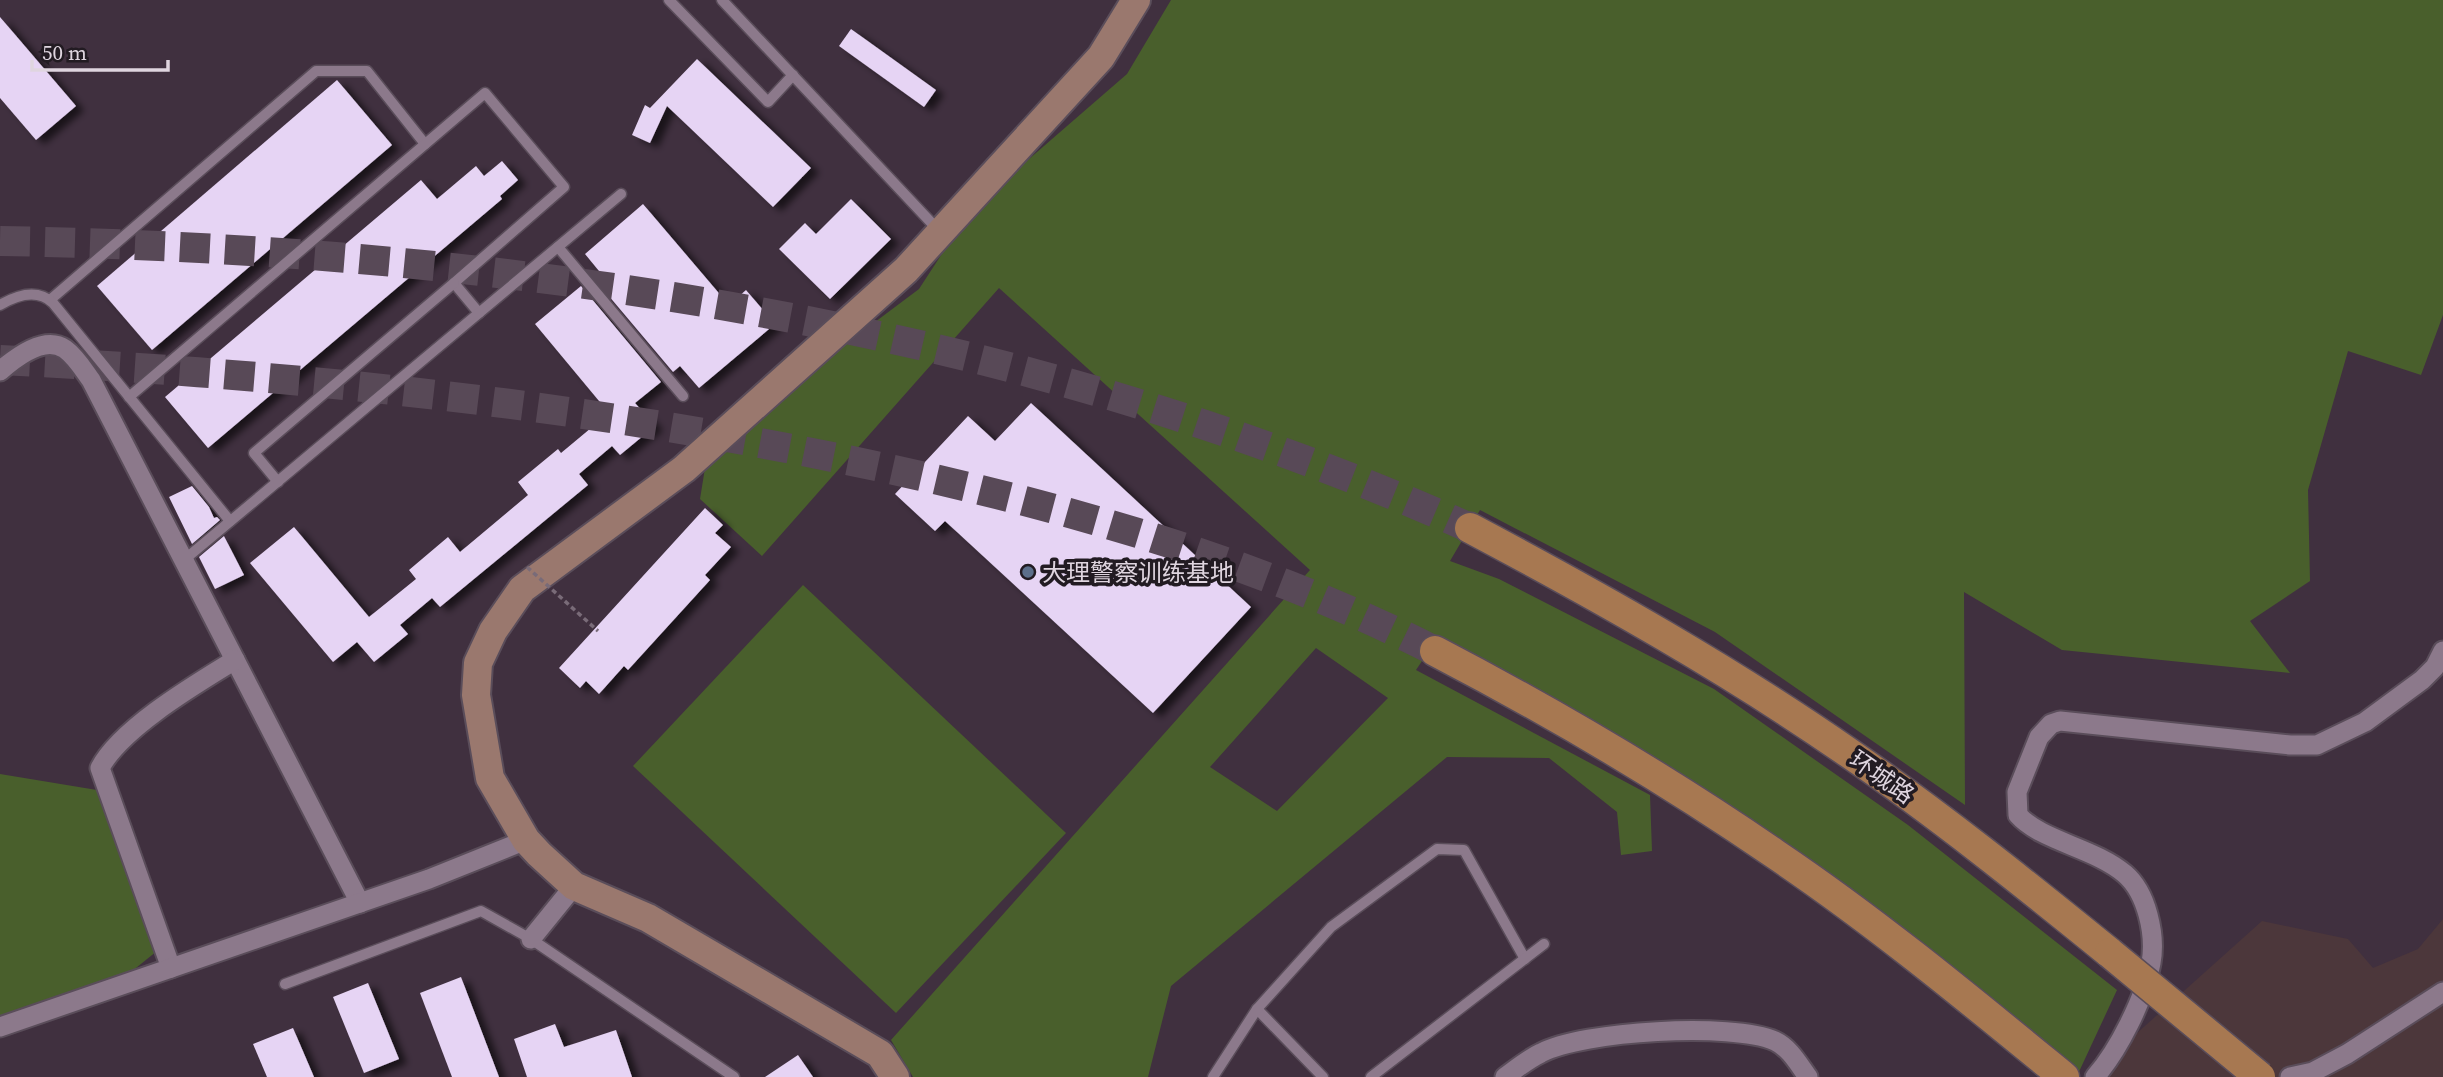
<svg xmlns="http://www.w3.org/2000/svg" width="2443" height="1077" font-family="'Source Serif 4','Noto Sans SC',serif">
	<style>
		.commercial { fill: #4c373b }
		.green { fill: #495f2c; fill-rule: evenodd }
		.building { fill: #e6d4f4; filter: url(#shadow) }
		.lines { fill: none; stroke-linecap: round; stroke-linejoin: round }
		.primary-tunnel { stroke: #584957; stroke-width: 30; stroke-dasharray: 30 15; stroke-linecap: butt }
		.lane-casing { stroke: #5a4d5a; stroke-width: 13 }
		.street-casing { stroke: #5a4d5a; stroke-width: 23 }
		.secondary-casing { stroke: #5a4d5a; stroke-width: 32 }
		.primary-casing { stroke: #5a4d5a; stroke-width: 33 }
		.lane { stroke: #8c798b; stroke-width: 10 }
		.street { stroke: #8c798b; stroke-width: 19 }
		.secondary { stroke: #9a786e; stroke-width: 28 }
		.primary { stroke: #a77851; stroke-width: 30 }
		.primary-bridge-casing { stroke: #5a4d5a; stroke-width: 33; stroke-linecap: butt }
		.path-bridge { stroke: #796b78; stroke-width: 3.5; stroke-dasharray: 5 3.5; stroke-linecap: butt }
		.primary-bridge { stroke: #a77851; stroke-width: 30 }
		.service-dot { fill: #5c6f8a; stroke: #221b22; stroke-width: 2.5 }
		.labels { text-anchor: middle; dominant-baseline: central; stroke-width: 7; stroke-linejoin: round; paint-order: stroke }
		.poi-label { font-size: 24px; fill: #dfd5df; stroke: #221b22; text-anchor: start }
		.street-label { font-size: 24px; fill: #dfd5df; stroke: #221b22 }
	</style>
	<defs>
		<filter id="shadow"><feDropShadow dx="8" dy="4.5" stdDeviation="3.5" flood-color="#0009"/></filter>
	</defs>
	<rect width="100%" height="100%" fill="#40303f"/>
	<polygon class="commercial" points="2443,919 2443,1077 2088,1077 2262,921 2348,939 2373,968 2418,949"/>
	<g class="green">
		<path d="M1171,0H2443V315L2421,375L2348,351L2308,490L2310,581L2250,621L2290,673L2062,650L1964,592L1965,805L1715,632L1480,510L1450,561L1499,579L1714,689L1908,825L2117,990L2077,1076L1438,637L1416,670L1650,795L1652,851L1621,855L1617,812L1549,758L1447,757L1171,986L1148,1077H913L891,1040L1310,570L999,288L762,556L700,499L705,468L831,355L919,289L962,223L1015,171L1127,74ZM1316,648L1388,698L1277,811L1210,767Z"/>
		<polygon points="803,585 1066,833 896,1013 633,766"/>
		<polygon points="0,774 103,791 157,951 126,976 0,1017"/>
	</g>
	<g class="building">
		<polygon points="0,17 76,106 36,140 0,98"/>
		<polygon points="851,29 936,90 924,107 839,46"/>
		<polygon points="697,59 811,168 773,207 667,106 650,143 632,135 645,105 650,108"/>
		<polygon points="337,80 392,145 152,350 97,286"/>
		<polygon points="502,161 518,180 500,196 502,199 208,448 165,397 421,180 437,199 476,166 484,176"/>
		<polygon points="851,199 891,239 830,299 779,249 805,223 816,234"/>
		<polygon points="643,204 729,305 746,290 775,324 699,388 680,366 673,372 592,276 599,271 585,254"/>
		<polygon points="581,286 661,382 635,403 655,426 620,455 612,446 579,474 588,485 440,607 432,598 400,625 408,634 374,662 357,642 333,662 250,563 294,527 369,617 416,579 409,570 448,537 460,552 528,495 518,482 558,449 561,453 609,413 535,324"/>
		<polygon points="1031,403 1251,607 1153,713 945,521 935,531 895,494 968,416 995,441"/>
		<polygon points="192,486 209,507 214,518 217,517 220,520 192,544 169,497"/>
		<polygon points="705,508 723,525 715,533 731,547 705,575 710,580 628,670 624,666 599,694 586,681 580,688 559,668"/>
		<polygon points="224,536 244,575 215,589 199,557"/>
		<polygon points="461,977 499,1077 452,1077 420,993"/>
		<polygon points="368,983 399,1059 364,1073 333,997"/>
		<polygon points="555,1024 564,1047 616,1030 632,1077 527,1077 514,1039"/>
		<polygon points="293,1028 314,1077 267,1077 253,1044"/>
		<polygon points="798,1055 813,1077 765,1077"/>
	</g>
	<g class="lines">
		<g class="primary-tunnel">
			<path d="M0,241C502,250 1009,321 1470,528"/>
			<path d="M0,360C286,374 572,403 852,461C1053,503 1252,558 1435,651"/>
		</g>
		<defs>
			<g id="lane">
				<polyline points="669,0 768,102 793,75"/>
				<polyline points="722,0 940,232"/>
				<polyline points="558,247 683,396"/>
				<polyline points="50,300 316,71 367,71 425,144"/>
				<path d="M0,305C17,295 37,288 53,303L230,521"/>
				<polyline points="129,397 485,93 564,187 454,283 479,313"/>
				<polyline points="278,482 254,453 454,283"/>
				<polyline points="184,560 621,194"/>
				<polyline points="285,984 481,911 531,939 734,1077"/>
				<polyline points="1257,1009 1323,1077"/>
				<polyline points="1213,1077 1257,1009 1331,927 1437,849 1464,850 1525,959"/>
				<polyline points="1371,1077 1544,944"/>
			</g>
			<g id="street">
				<path d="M0,371C16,357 45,335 65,349C76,357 83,369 91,380L360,903"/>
				<polyline points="531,939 574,886"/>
				<path d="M171,968L100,768C121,728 196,684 235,660"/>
				<polyline points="0,1027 429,879 526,840"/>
				<path d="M1505,1077C1516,1069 1528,1059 1541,1053C1582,1031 1732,1022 1775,1041C1790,1048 1799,1065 1808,1077"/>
				<path d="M2095,1077C2118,1051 2145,998 2151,963C2156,935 2147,893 2125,874C2095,848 2041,841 2018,815L2017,792L2039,737L2051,724L2060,721L2290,745H2317L2365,722L2422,680L2435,667L2443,651"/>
				<polyline points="2290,1077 2313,1072 2347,1054 2443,992"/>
			</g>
			<polyline id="secondary" points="895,1077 880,1054 648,918 574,886 539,854 526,840 490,778 476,695 478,663 493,631 522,589 684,469 906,270 1101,57 1136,0"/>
			<g id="primary">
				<path d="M1470,528C1600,597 1728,669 1849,753C1939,815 2025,884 2110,953"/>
				<path d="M1435,651C1552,712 1666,779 1775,854C1876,922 1970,1000 2064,1077"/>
			</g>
		</defs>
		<use href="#lane" class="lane-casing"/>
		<use href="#street" class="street-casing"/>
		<use href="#secondary" class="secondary-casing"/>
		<use href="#primary" class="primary-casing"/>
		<use href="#lane" class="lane"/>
		<use href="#street" class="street"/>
		<use href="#secondary" class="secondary"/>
		<use href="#primary" class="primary"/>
		<defs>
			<polyline id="primary-bridge" points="2110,953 2260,1077"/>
		</defs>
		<use href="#primary-bridge" class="primary-bridge-casing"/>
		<polyline class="path-bridge" points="527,567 598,631"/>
		<use href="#primary-bridge" class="primary-bridge"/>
	</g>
	<circle class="service-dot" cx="1028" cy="572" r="7"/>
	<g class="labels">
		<g class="poi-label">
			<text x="1042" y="572">大理警察训练基地</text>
		</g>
		<g class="street-label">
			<text transform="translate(1882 777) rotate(35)">环城路</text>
		</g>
	</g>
	<path d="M32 60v10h136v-10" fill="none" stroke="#dfd5df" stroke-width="3.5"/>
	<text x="42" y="60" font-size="21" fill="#dfd5df" stroke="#221b22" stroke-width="5" paint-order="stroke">50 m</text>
</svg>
